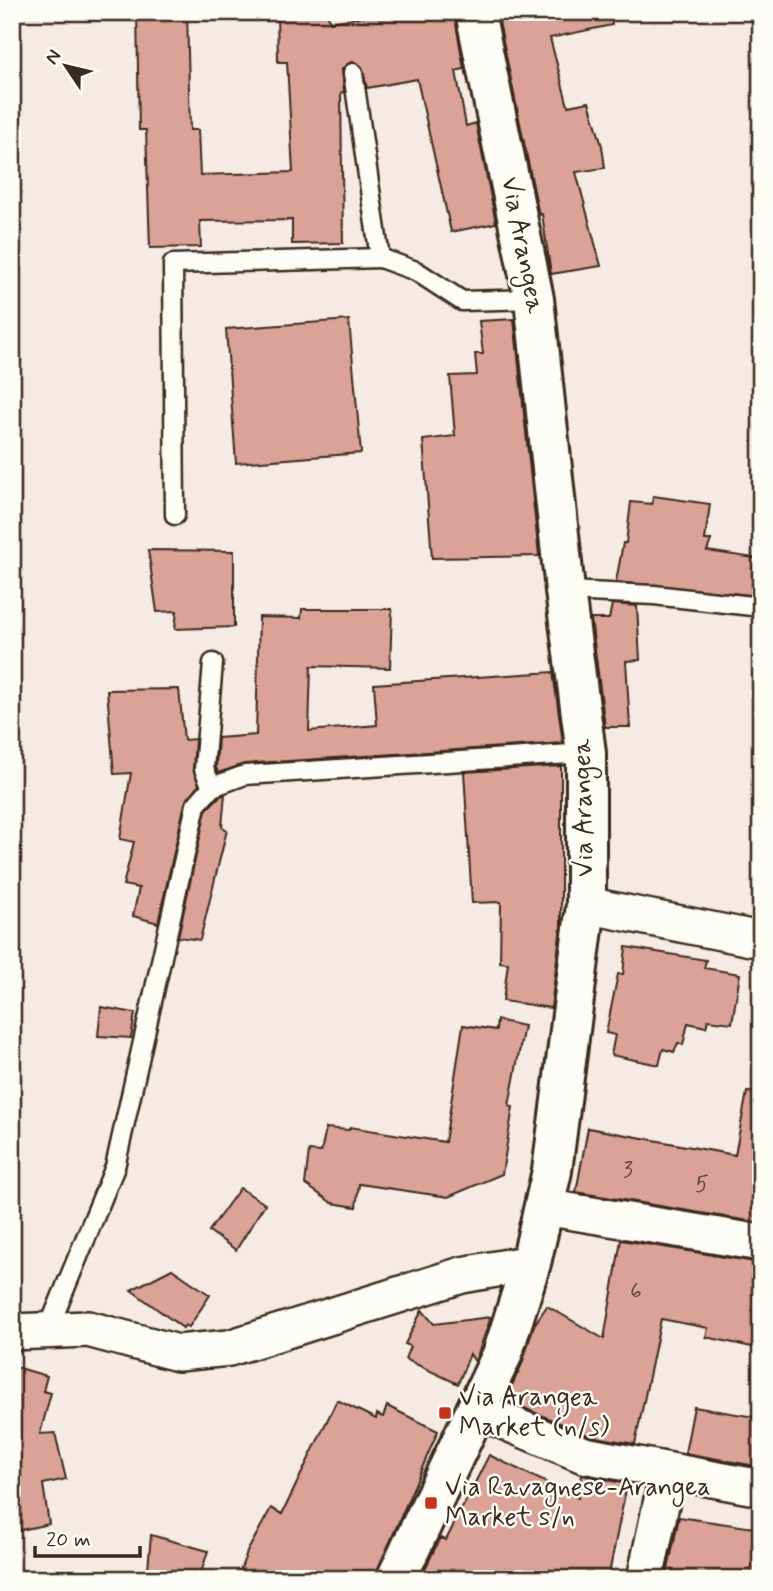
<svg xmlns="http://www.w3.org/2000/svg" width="773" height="1591" font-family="Mynerve,sans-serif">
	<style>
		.building { fill: #dba298; stroke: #3b2a1e; stroke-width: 2 }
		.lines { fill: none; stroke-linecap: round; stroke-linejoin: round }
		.service-casing { stroke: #3b2a1e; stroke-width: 23 }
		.minor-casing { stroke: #3b2a1e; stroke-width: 40 }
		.tertiary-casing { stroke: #3b2a1e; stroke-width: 44 }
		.service { stroke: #fdfcf7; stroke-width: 18 }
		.minor { stroke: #fdfcf7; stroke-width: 35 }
		.tertiary { stroke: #fdfcf7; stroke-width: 38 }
		.poi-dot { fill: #c8321e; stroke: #fdfcf7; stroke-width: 2.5 }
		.labels { text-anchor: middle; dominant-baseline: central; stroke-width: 5; stroke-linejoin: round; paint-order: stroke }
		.number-label { font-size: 23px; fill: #63483c }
		.street-label { font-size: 26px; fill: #3b2a1e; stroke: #fdfcf7 }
		.poi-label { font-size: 26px; fill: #3b2a1e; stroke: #fdfcf7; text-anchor: start }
	</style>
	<rect width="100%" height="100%" fill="#f6eae4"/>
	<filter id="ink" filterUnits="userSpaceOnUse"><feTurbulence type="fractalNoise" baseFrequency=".0143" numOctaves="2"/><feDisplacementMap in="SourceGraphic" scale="14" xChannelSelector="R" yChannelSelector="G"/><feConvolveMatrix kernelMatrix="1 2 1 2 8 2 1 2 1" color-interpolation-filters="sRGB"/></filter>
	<g filter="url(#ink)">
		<g class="building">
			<polygon points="137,12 187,12 190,130 198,130 200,175 293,172 287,62 278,62 277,12 327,12 330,22 393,12 454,12 464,69 456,71 466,126 476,123 496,223 451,232 417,79 367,88 362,67 352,62 342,69 344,92 341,93 343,243 292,244 292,220 200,221 201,247 150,248 146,130 139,130"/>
			<polygon points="497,12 611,12 612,25 550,38 568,106 589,102 602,146 605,168 576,172 601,266 551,274 542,214 539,215"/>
			<polygon points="514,319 539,556 432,558 423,440 455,436 450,376 477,375 475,354 483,354 479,321"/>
			<polygon points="349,320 361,453 236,463 226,329"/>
			<polygon points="653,496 710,504 705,540 711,540 707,551 761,559 761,596 616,582 623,543 626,543 631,502 652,504"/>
			<polygon points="148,550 234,551 234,627 175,629 177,611 157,612"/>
			<polygon points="612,604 637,606 640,660 626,661 630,727 605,727 591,619 609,619"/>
			<polygon points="302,609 392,609 390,668 311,666 309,731 377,725 374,684 553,672 563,743 244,764 218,773 216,767 218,738 256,735 259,617 301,618"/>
			<polygon points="179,689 184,740 195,739 193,769 199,785 185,803 158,923 133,916 139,888 123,885 134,842 120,839 131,773 114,774 107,690"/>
			<polygon points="561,766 561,926 551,1008 503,1001 508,963 500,962 501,902 472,903 464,772"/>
			<polygon points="225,794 222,827 227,830 200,940 178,937 206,810 219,797"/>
			<polygon points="626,947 706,960 704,968 740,974 732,1023 708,1020 706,1027 688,1023 683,1045 678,1043 674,1052 663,1049 659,1065 611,1055 615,1035 606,1033 618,974 623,974"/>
			<polygon points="101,1007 135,1013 131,1038 98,1036"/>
			<polygon points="497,1020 524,1026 509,1106 513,1107 502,1174 448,1197 359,1184 356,1207 332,1203 305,1184 309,1151 321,1152 326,1128 349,1130 350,1127 445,1142 463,1025 496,1030"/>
			<polygon points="747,1092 761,1093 761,1223 576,1192 588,1128 735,1155"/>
			<polygon points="240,1188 265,1204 236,1250 209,1231"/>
			<polygon points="621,1240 761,1263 761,1349 706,1337 708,1328 661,1319 635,1444 590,1436 505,1400 522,1364 534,1325 547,1306 604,1339"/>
			<polygon points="172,1269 210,1295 189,1327 185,1325 183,1328 131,1290"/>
			<polygon points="422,1310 434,1324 491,1317 475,1362 470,1354 458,1384 405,1359 410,1346 405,1344"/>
			<polygon points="12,1366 47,1376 43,1391 51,1393 40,1434 55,1433 66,1479 43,1484 49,1524 12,1532"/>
			<polygon points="337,1400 376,1419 377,1414 383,1417 387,1406 438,1431 374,1579 237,1579 247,1552 271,1508 282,1514"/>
			<polygon points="694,1407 761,1418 761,1467 685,1453"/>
			<polygon points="489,1455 578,1498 582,1475 627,1484 608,1579 420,1579 440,1538 446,1540"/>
			<polygon points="679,1517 761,1529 761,1579 666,1579"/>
			<polygon points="151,1535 208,1551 199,1579 183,1579 148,1569"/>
		</g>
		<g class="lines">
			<defs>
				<g id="service">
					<polyline points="353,73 380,258 416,271 462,301 534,299"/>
					<polyline points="175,515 173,264 380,258"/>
					<polyline points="565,591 654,595 761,607"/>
					<polyline points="212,787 204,769 213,663"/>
					<polyline points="47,1332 115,1167 196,805 212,787 245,775 586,753"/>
				</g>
				<g id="minor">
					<polyline points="586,905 761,940"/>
					<polyline points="544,1207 761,1243"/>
					<polyline points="12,1332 88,1329 178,1353 229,1348 462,1275 531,1263"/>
					<polyline points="477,1410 584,1455 761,1488"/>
					<polyline points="645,1579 668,1472"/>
				</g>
				<polyline id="tertiary" points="396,1579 502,1355 531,1263 552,1171 586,905 586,753 565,591 534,299 475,12"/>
			</defs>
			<use href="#service" class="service-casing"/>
			<use href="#minor" class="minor-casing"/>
			<use href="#tertiary" class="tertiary-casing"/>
			<use href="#service" class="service"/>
			<use href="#minor" class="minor"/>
			<use href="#tertiary" class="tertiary"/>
		</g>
	</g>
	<g class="poi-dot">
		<rect x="438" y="1406" width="14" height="14" rx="3.5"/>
		<rect x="424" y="1496" width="14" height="14" rx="3.5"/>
	</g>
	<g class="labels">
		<g class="number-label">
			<text x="628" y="1171">3</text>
			<text x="702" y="1185">5</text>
			<text x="636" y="1292">6</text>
		</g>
		<g class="street-label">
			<text transform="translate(522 245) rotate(79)">Via Arangea</text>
			<text transform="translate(584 808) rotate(-91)">Via Arangea</text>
		</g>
		<g class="poi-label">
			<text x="459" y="1398">Via Arangea<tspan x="459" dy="30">Market (n/s)</tspan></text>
			<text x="445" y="1488">Via Ravagnese-Arangea<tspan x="445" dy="30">Market s/n</tspan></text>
		</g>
	</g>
	<rect width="773" height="1591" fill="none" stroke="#fdfcf7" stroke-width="42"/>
	<rect x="21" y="21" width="731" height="1549" fill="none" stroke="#3b2a1e" stroke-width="2.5" filter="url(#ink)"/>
	<g transform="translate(66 66) rotate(305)" stroke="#fdfcf7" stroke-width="5" paint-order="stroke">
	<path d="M0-5L12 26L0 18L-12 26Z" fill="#3b2a1e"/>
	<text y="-10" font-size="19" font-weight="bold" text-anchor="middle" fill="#3b2a1e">N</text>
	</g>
	<path d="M35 1546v10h105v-10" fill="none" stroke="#3b2a1e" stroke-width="3.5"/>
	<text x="46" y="1546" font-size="21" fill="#3b2a1e" stroke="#fdfcf7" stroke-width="5" paint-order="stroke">20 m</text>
</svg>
